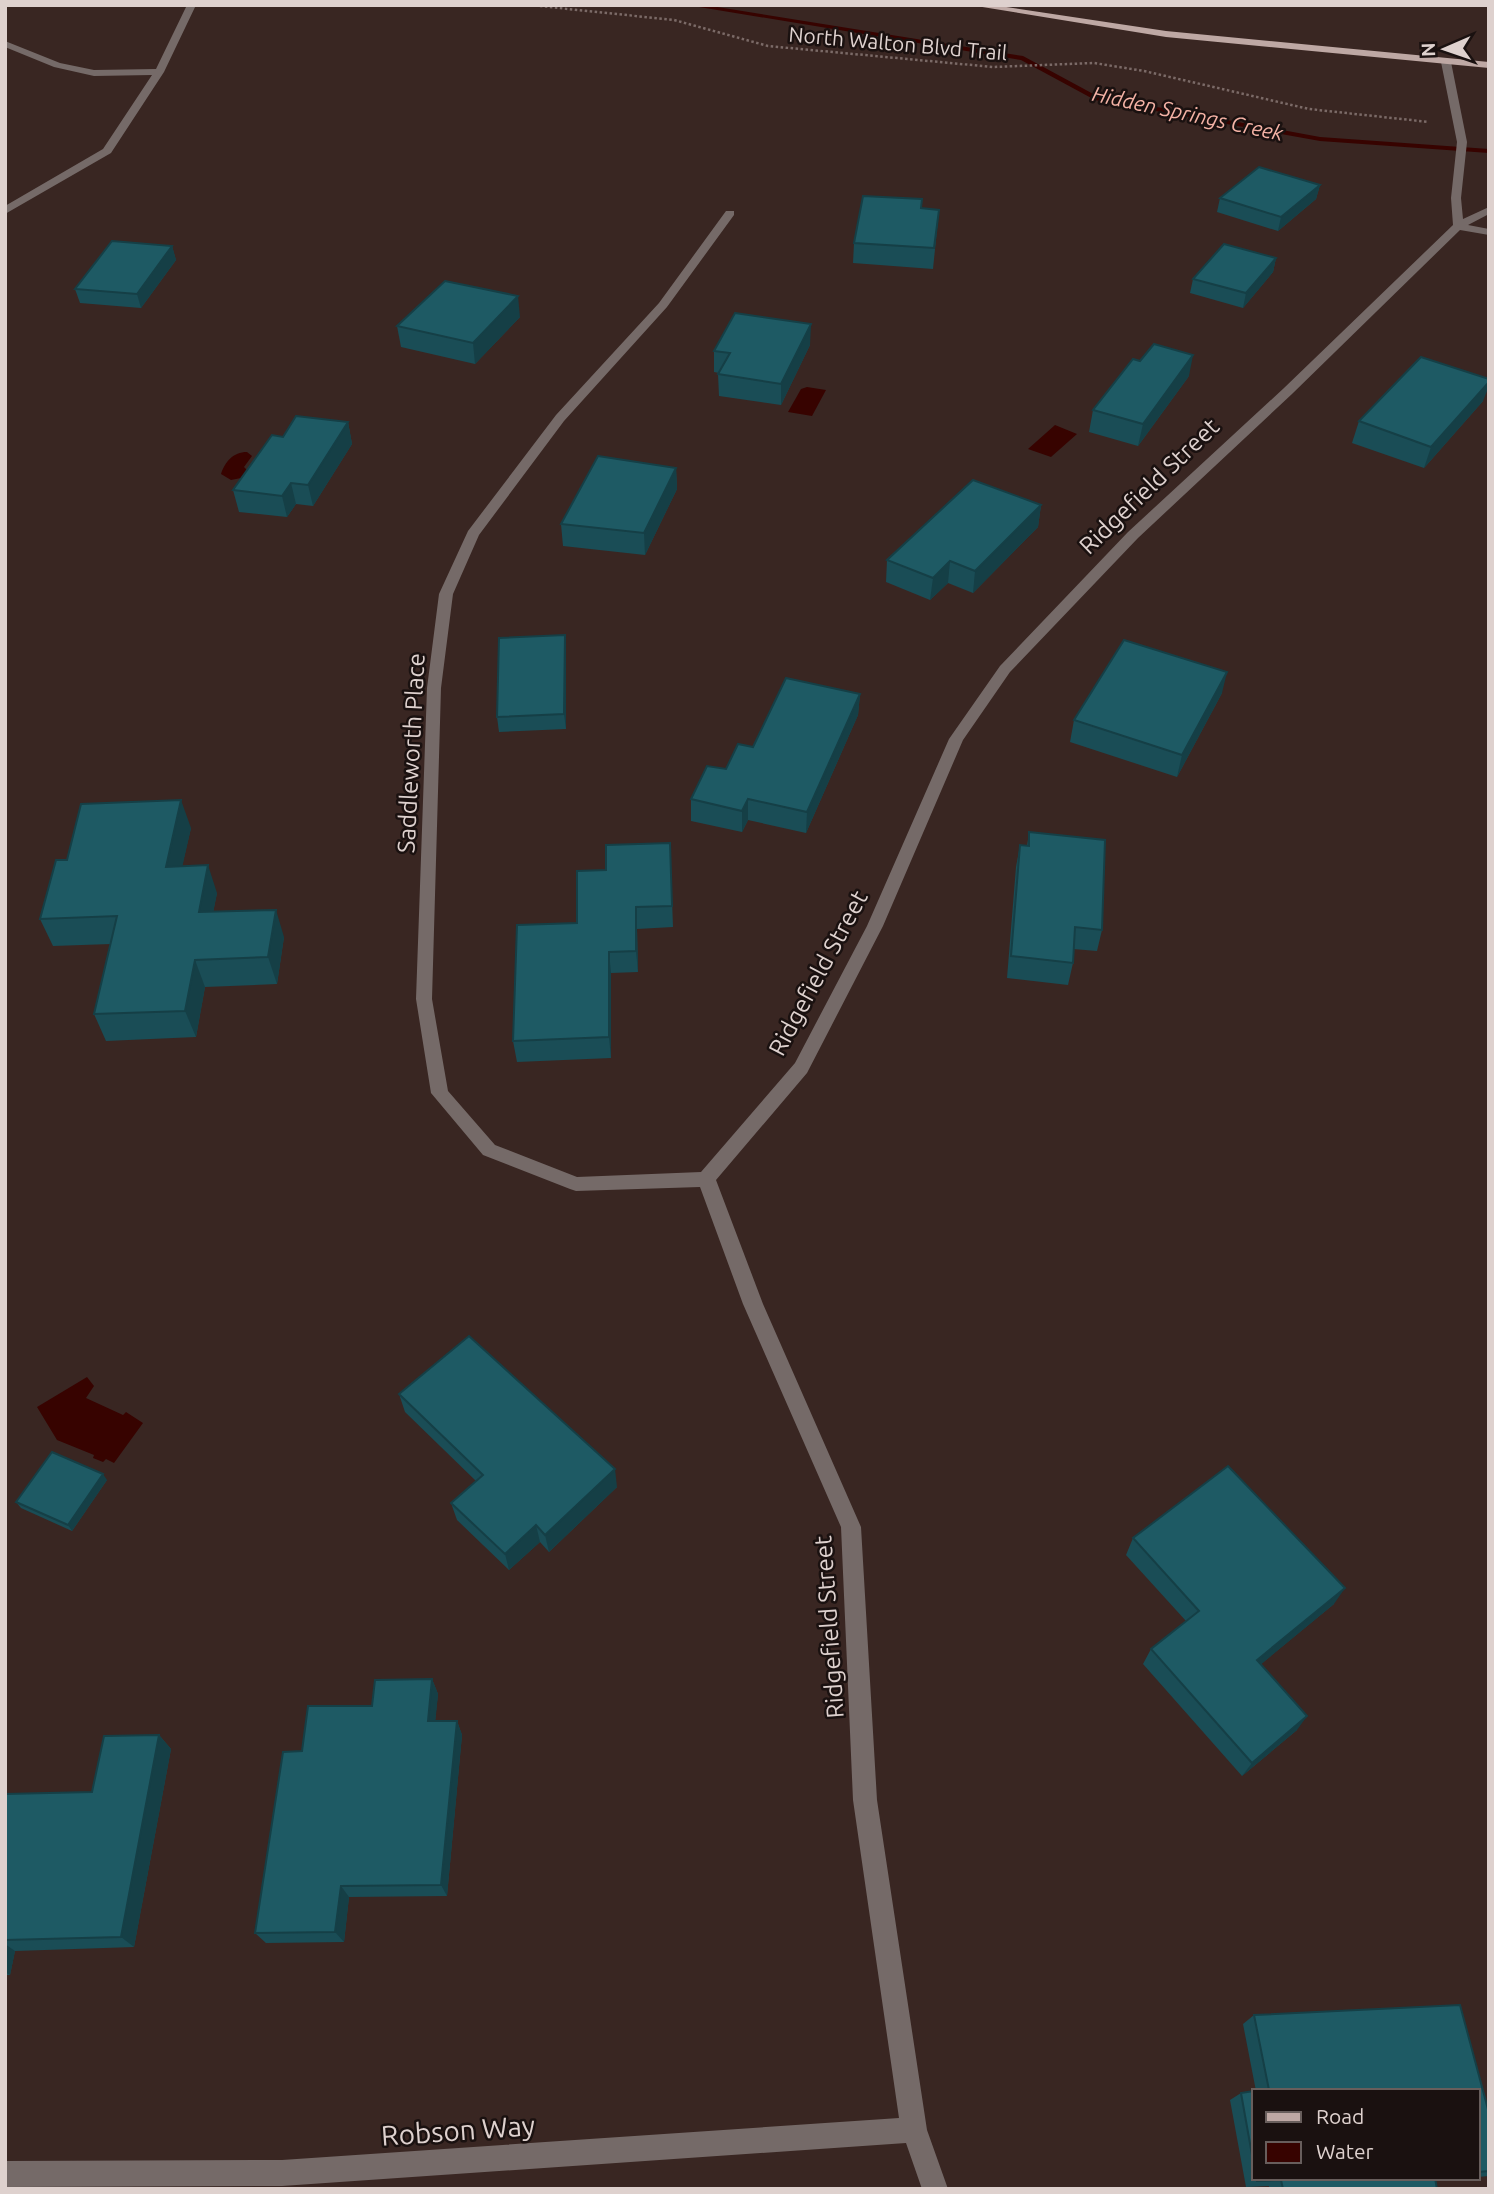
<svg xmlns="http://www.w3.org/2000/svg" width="1494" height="2194" font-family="Ubuntu,sans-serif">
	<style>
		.water { fill: #370300 }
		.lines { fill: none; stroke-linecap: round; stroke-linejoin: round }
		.stream { fill: #370300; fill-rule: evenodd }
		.path { stroke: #7b6a67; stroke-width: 2.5; stroke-dasharray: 2.5 2.5; stroke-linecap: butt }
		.minor { fill: #756a68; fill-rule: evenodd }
		.major { fill: #bea8a4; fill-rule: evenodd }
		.wall { fill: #1a4d56 }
		.shaded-wall { fill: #153f46 }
		.building { fill: #1e5a64; stroke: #153f46; stroke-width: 2 }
		.labels { text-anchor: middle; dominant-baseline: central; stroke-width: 5; stroke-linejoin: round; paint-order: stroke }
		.far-street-label { font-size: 21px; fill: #ded1ce; stroke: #1a1110 }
		.far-water-label { font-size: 21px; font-style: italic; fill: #f4b2a5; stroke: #1a1110 }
		.street-label { font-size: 24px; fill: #ded1ce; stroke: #1a1110 }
		.near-street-label { font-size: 28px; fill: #ded1ce; stroke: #1a1110 }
	</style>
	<rect width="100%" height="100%" fill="#392622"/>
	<g class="water">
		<polygon points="807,387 826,390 812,416 788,412 801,389"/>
		<polygon points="1055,425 1077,434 1051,457 1028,449"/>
		<path d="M247,452L252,456L244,467L249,472L246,477L231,480L221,474C225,462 233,452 247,452Z"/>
		<polygon points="87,1377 94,1386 86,1398 123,1415 126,1412 143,1423 114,1463 106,1459 103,1462 93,1458 94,1455 57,1440 37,1407"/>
	</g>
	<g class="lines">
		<polygon class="stream" points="687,5 705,5 1023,56 1097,96 1320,137 1489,149 1489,153 1320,141 1095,100 1021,60"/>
		<polyline class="path" points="530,5 674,20 768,46 993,67 1094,63 1144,71 1309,109 1429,122"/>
		<g class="minor">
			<polygon points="187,5 196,5 164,72 111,153 5,214 5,206 103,149 152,75 94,76 54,67 5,47 5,41 60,63 94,70 156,69"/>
			<polygon points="1446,59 1451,62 1467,142 1461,198 1463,219 1489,207 1489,214 1468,225 1489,229 1489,235 1460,230 1292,394 1138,538 1010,672 963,740 883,926 807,1073 716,1180 763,1304 861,1527 877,1800 927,2130 948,2189 922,2189 906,2143 282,2186 5,2187 5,2161 282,2160 899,2118 853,1800 841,1527 743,1304 700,1187 576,1191 570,1189 483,1155 431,1093 416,999 427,688 439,594 468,531 556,415 659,303 726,211 734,211 734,215 667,307 564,421 479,535 453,594 441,688 432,999 448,1091 495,1145 577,1177 701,1172 795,1063 867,926 949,739 1000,666 1128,532 1284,388 1453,225 1451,198 1457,142 1441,62"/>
		</g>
		<polygon class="major" points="970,5 993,5 1166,31 1489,62 1489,68 1166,37"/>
	</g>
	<g class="wall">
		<polygon points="1320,185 1316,199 1278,231 1217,212 1220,198"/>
		<polygon points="939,210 933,269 853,263 854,243"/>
		<polygon points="172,246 176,260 141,308 80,303 75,289"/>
		<polygon points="1276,258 1273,272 1243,308 1190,293 1193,279"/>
		<polygon points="520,317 475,364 401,347 397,326"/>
		<polygon points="810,345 781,405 719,396 718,374 719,373 714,372 714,351"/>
		<polygon points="1189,376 1138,446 1089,432 1093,410"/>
		<polygon points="1483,401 1424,468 1352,443 1359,421"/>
		<polygon points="348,422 352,444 313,506 296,504 287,517 239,512 233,490 283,437"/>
		<polygon points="676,468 677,489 645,555 563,546 561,524"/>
		<polygon points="1041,505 1038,527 973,593 948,583 930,600 886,582 887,560"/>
		<polygon points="566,650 566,729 499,732 497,717"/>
		<polygon points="1222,693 1177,777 1070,742 1074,720"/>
		<polygon points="860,694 858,715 806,833 748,820 742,832 691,821 691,799 753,747"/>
		<polygon points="191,828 182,866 217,893 213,912 284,937 277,984 205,987 196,1037 106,1041 94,1014 111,944 53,946 40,919 67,860"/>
		<polygon points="1029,832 1102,930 1097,951 1073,949 1073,963 1068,985 1007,978 1016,867 1020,845 1027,846"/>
		<polygon points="670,843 673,927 637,929 638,972 611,973 611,1058 517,1062 513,1041 606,870"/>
		<polygon points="399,1394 617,1487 549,1552 540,1542 509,1570 457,1520 451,1503 476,1481 405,1412"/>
		<polygon points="107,1480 72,1531 21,1508 16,1502"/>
		<polygon points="1133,1538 1334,1604 1261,1664 1297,1730 1242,1776 1143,1664 1151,1649 1186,1621 1126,1555"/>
		<polygon points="432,1679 438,1694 435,1721 457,1721 462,1735 447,1896 349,1897 344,1942 266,1943 255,1933 302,1751 372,1706"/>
		<polygon points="159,1735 171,1749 134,1947 15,1951 10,1975 5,1975 5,1794 92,1792"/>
		<polygon points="1460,2005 1489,2113 1489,2176 1478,2177 1478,2091 1256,2091 1243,2024 1254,2015"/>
		<polygon points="1254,2091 1254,2178 1451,2178 1435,2179 1437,2189 1269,2189 1269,2186 1246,2187 1230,2100 1241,2093"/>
	</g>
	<g class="shaded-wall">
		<polygon points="1320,185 1316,199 1278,231 1281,217"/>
		<polygon points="172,246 176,260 141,308 137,294"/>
		<polygon points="1276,258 1273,272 1243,308 1246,293"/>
		<polygon points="518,296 520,317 475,364 473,343"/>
		<polygon points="811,324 810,345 781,405 781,384"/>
		<polygon points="1193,355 1189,376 1138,446 1143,424"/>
		<polygon points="1489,382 1489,386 1483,401 1424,468 1431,447"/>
		<polygon points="348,422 352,444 313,506 308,485"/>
		<polygon points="676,468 677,489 645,555 644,533"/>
		<polygon points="291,483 296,504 287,517 282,496"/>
		<polygon points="1041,505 1038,527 973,593 975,571"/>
		<polygon points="950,561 948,583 930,600 933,578"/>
		<polygon points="565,635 566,650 566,729 564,714"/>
		<polygon points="1227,672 1222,693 1177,777 1182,755"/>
		<polygon points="860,694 858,715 806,833 807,812"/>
		<polygon points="748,799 748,820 742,832 742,811"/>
		<polygon points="181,800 191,828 176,895 166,867"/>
		<polygon points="208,865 217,893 208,940 199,912"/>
		<polygon points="636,907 637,929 638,972 636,951"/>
		<polygon points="276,910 284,937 277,984 268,957"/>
		<polygon points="609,952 611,973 611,1058 609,1037"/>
		<polygon points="195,960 205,987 196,1037 185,1011"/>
		<polygon points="615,1469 617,1487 549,1552 545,1535"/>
		<polygon points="103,1474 107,1480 72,1531 68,1525"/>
		<polygon points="536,1525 540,1542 509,1570 505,1554"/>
		<polygon points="1345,1588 1334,1604 1248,1675 1257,1660"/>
		<polygon points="432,1679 438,1694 434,1735 428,1721"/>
		<polygon points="1307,1716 1297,1730 1242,1776 1252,1763"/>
		<polygon points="457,1721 462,1735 447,1896 441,1885"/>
		<polygon points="159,1735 171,1749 134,1947 121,1937"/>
		<polygon points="341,1886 349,1897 344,1942 335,1932"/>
		<polygon points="5,1944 15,1951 10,1975 5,1972"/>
	</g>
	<g class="building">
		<polygon points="1259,167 1320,185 1281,217 1220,198"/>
		<polygon points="863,196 922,199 921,208 939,210 934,248 854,243"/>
		<polygon points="112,241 172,246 137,294 75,289"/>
		<polygon points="1224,244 1276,258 1246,293 1193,279"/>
		<polygon points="445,281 518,296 473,343 397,326"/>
		<polygon points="735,313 811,324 781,384 718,374 730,353 714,351"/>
		<polygon points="1154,344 1193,355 1143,424 1093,410 1133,359 1140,361"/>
		<polygon points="1421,357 1489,379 1489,382 1431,447 1359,421"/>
		<polygon points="296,416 348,422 308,485 291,483 282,496 233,490 272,435 283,437"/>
		<polygon points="598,456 676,468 644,533 561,524"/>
		<polygon points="973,480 1041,505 975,571 950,561 933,578 887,560"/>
		<polygon points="565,635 564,714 497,717 499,638"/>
		<polygon points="1124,640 1227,672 1182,755 1074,720"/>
		<polygon points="786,678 860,694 807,812 748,799 742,811 691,799 707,766 726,769 738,744 753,747"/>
		<polygon points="181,800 166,867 208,865 199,912 276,910 268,957 195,960 185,1011 94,1014 117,916 40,919 56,860 67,860 81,804"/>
		<polygon points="1029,832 1105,840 1102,930 1075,927 1073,963 1011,956 1020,845 1029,846"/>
		<polygon points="670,843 672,906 636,907 636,951 609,952 609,1037 513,1041 517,925 577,923 577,871 606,870 606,845"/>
		<polygon points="469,1336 615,1469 545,1535 536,1525 505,1554 451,1503 483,1475 399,1394"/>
		<polygon points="52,1452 103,1474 68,1525 16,1502"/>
		<polygon points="1228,1466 1345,1588 1257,1660 1307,1716 1252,1763 1151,1649 1199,1611 1133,1538"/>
		<polygon points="432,1679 428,1721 457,1721 441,1885 341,1886 335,1932 255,1933 283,1752 302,1751 308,1706 372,1706 375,1680"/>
		<polygon points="159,1735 121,1937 5,1940 5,1794 92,1792 104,1736"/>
		<polygon points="1460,2005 1489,2113 1489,2171 1478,2172 1478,2091 1264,2091 1269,2090 1254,2015"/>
		<polygon points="1254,2091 1254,2166 1241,2093"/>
		<polygon points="1257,2178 1435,2178 1437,2189 1283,2189 1281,2180 1257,2181"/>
	</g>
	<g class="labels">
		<g class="far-street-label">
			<text transform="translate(898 43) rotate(5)">North Walton Blvd Trail</text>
		</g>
		<g class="far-water-label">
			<text transform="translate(1188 113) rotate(12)">Hidden Springs Creek</text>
		</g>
		<g class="street-label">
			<text transform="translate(1149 486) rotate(-44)">Ridgefield Street</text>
			<text transform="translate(411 753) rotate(-87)">Saddleworth Place</text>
			<text transform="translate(818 973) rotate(-62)">Ridgefield Street</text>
			<text transform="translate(829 1627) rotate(-94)">Ridgefield Street</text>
		</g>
		<g class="near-street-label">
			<text transform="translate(458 2130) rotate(-4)">Robson Way</text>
		</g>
	</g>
	<rect width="1494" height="2194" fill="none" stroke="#ded1ce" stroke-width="14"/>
	<rect x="1252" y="2089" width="228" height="91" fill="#1a1110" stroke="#685e5c" stroke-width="2"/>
	<rect x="1266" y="2112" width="35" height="10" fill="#bea8a4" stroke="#685e5c" stroke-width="2"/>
	<text x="1316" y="2124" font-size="21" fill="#ded1ce">Road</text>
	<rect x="1266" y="2142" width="35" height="21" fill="#370300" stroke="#685e5c" stroke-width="2"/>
	<text x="1316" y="2159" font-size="21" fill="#ded1ce">Water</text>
	<g transform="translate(1445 49) rotate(268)" stroke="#1a1110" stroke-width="5" paint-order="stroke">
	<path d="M0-5L12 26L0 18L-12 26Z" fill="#ded1ce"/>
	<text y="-10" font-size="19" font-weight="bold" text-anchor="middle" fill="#ded1ce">N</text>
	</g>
</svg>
